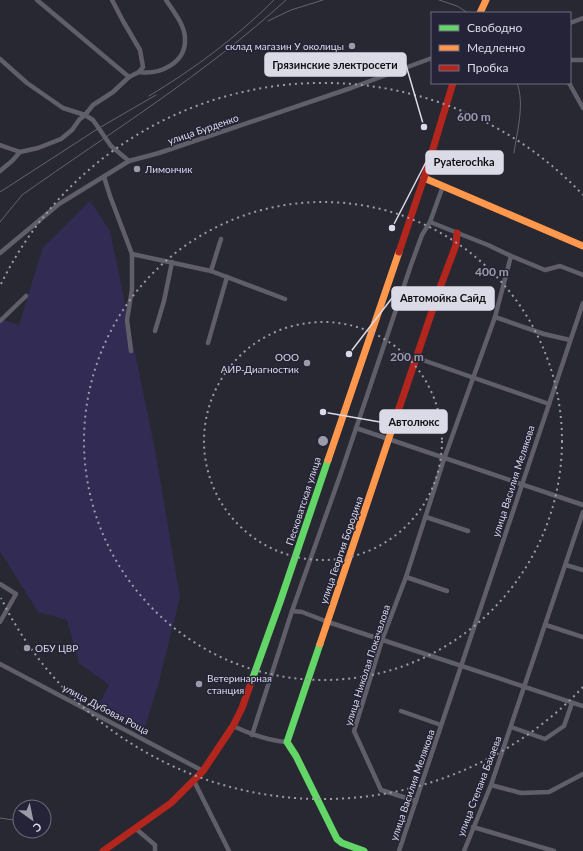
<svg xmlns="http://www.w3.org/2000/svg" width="583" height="851" font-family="Lato,sans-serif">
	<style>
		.green { fill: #322b54 }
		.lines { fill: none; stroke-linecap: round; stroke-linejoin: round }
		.street { stroke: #605f69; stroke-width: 4.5 }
		.fast { stroke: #63d668; stroke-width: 7 }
		.slow { stroke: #ff974d; stroke-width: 7 }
		.jam { stroke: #b3261e; stroke-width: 7 }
		.rail { stroke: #65646e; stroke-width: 1 }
		.ring { fill: none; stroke: #9c9ca8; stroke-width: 2; stroke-dasharray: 2 4 }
		.poi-dot { fill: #9c9ca8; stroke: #252337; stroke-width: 1.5 }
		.labels { text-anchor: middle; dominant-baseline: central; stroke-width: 3; stroke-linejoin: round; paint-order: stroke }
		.poi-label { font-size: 10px; fill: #dbdae7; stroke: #252337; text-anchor: start }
		.street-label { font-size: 10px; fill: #dbdae7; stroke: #252337 }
		.centre { fill: #9c9ca8; stroke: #252337; stroke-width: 2 }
		.ring-label { font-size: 12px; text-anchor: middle; font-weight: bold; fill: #9c9ca8; stroke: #252337; stroke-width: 3; stroke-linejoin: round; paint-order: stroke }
		.leader { fill: none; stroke: #dbdae7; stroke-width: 1.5 }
		.callout-dot { fill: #dbdae7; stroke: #252337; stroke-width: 1.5 }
		.callout { fill: #dbdae7; stroke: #dbdae7; stroke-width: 1.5 }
		.callout-label { font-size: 11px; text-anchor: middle; font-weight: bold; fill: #111 }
	</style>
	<rect width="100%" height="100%" fill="#282832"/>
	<polygon class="green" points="90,201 110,231 155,450 180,597 158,685 145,727 98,706 109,685 79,663 67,620 38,612 0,551 0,319 19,325 43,247"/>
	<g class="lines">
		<g class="street">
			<polyline points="37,0 129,77"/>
			<polyline points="570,23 583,18"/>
			<polyline points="0,59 27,83 63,108 85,115 93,120 111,146 129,161"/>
			<polyline points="570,60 583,60"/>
			<path d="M139,72C160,75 186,63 185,39C185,25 173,11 166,0"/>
			<polyline points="569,83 583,108"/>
			<polyline points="0,145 20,152"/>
			<polyline points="20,152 38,148 61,139 72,130 79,120 85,115 93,105 113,92 129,77 139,72 143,67 140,50 123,21 112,0"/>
			<polyline points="0,171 12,161 20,152"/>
			<polyline points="104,177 110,196 132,254 132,289 127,320 131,351"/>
			<polyline points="430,222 488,245 511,256 545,270 560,266 583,275"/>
			<polyline points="0,253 59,204 129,161 159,153 351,88 432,58"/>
			<polyline points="132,254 211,271 285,299"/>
			<polyline points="211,271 221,239"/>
			<polyline points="495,317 544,334 570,340"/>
			<polyline points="0,321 26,296"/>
			<polyline points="155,331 164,301 172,262"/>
			<polyline points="208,343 227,277"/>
			<polyline points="417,358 549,404"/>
			<polyline points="356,428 583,505"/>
			<polyline points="426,517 468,531"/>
			<polyline points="566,565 583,570"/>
			<polyline points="406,577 447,591"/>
			<polyline points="0,584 16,594 0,622"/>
			<polyline points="292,611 302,612 328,622 583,706"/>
			<polyline points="546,625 583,637"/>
			<polyline points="0,664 203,771"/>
			<polyline points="401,711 441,725"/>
			<path d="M233,726C250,734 268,741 287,742"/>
			<polyline points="511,727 545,739 564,726 572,703"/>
			<polyline points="252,735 292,611 341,473 411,265 422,235 430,222 443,186"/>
			<polyline points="194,781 229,851"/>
			<polyline points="491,785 521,793 549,792 583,774"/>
			<polyline points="416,801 381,790 354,731 382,640 406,577 444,459 495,317 511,256"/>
			<polyline points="473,827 554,851"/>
			<polyline points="135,828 155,845 155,851"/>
			<polyline points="399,851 583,303"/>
			<polyline points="464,851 491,785 583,512"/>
		</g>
		<g class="fast">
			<polyline points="320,644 287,742 296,756 337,839 342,843 364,851"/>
			<polyline points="252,680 280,602 328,460"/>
		</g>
		<g class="slow">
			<polyline points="480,13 486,0"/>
			<polyline points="424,178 583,246"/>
			<polyline points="328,460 399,252"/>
			<polyline points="320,644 394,423"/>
		</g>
		<g class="jam">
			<polyline points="399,252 424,178 453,83"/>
			<polyline points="394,423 441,285 456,245 457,233"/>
			<polyline points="103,851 171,803 203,771 233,726 242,708 252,680"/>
		</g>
		<g class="rail">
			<polyline points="439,0 457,6 468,13"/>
			<polyline points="268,21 291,10 323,0"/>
			<path d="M149,96C194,69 237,37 274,0"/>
			<path d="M514,153C517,131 525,104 517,83"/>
			<polyline points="0,192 99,128 156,95"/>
			<path d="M0,222L22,195C111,132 205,74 286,0"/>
			<polyline points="0,818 20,821"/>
		</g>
	</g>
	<g class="ring">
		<circle cx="323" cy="441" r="119"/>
		<circle cx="323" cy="441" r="239"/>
		<path d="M583 687A358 358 0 0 1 1 598M1 284A358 358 0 0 1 583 195"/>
	</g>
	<g class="poi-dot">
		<circle cx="352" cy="46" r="4"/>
		<circle cx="137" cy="169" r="4"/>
		<circle cx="307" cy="363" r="4"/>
		<circle cx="27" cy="648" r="4"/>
		<circle cx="199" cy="684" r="4"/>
	</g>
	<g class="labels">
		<g class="poi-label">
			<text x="344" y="46" text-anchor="end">склад магазин У околицы</text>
			<text x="145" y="169">Лимончик</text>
			<text x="299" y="357" text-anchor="end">ООО<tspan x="299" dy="12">АИР-Диагностик</tspan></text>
			<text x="35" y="648">ОБУ ЦВР</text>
			<text x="207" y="678">Ветеринарная<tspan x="207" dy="12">станция</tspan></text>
		</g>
		<g class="street-label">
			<text transform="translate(203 129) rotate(-19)">улица Бурденко</text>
			<text transform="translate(513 481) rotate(-72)">улица Василия Мелякова</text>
			<text transform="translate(303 501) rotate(-72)">Песковатская улица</text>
			<text transform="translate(341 550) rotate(-71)">улица Георгия Бородина</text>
			<text transform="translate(367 665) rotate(-72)">улица Николая Покачалова</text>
			<text transform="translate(106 709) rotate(28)">улица Дубовая Роща</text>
			<text transform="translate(412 785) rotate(-71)">улица Василия Мелякова</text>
			<text transform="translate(479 786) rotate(-69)">улица Степана Бахаева</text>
		</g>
	</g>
	<circle cx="323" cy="441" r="6" class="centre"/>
	<g class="ring-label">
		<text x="474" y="121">600 m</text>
		<text x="492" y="276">400 m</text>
		<text x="407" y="361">200 m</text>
	</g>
	<path class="leader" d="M424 127L406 65M392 228L426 162M349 354L392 298M323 412L380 422"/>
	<g class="callout-dot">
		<circle cx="424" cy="127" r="4"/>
		<circle cx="392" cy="228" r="4"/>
		<circle cx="349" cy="354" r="4"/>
		<circle cx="323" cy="412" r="4"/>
	</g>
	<g class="callout">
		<rect x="265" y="53" width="141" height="23" rx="4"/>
		<rect x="426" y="151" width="77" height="23" rx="4"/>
		<rect x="392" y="287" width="102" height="23" rx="4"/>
		<rect x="380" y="410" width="67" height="23" rx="4"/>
	</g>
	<g class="callout-label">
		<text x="335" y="69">Грязинские электросети</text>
		<text x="464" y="166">Pyaterochka</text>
		<text x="443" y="302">Автомойка Сайд</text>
		<text x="414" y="426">Автолюкс</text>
	</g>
	<rect x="431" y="12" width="140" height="72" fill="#252337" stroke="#6e6c7d"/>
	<rect x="439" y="25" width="20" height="6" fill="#63d668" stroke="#6e6c7d"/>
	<text x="467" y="32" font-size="12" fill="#dbdae7">Свободно</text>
	<rect x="439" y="45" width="20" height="6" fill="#ff974d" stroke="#6e6c7d"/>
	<text x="467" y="52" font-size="12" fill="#dbdae7">Медленно</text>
	<rect x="439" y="65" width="20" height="6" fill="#b3261e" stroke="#6e6c7d"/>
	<text x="467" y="72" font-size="12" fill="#dbdae7">Пробка</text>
	<g transform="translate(32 819) rotate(147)"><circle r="19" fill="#252337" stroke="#6e6c7d"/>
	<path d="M0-3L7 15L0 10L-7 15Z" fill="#9c9ca8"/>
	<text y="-6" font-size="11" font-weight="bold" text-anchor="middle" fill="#dbdae7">С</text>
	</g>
</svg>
